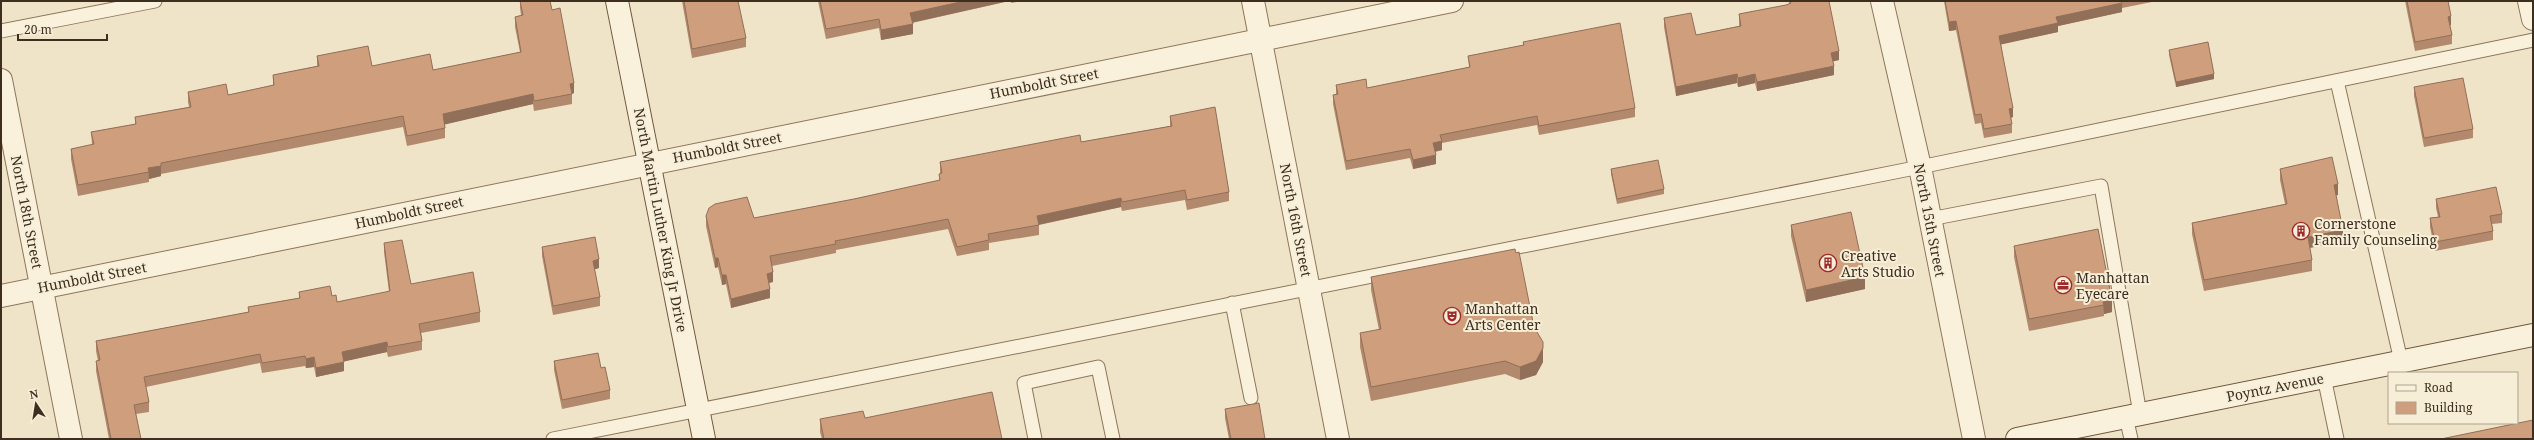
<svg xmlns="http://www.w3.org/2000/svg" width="2534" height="440" font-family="'Noto Serif',serif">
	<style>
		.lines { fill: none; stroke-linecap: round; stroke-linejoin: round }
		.lane-casing { stroke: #8d765c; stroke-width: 15 }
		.street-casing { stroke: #8d765c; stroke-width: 24 }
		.secondary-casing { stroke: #6f573f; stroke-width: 24 }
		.lane { stroke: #faf1dc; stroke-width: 13 }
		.street { stroke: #faf1dc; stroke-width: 22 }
		.secondary { stroke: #faf1dc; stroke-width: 22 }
		.wall { fill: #b2896c }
		.shaded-wall { fill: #916f58 }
		.building { fill: #cf9f7d; stroke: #916f58 }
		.labels { text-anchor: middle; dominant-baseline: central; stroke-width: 4; stroke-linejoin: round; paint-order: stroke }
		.street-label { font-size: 14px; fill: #3d2e20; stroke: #f7eed8 }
		.poi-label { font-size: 14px; fill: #3d2e20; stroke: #f7eed8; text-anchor: start }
	</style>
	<rect width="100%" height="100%" fill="#f0e4c8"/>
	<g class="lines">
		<defs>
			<g id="lane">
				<polyline points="1,31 155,1"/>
				<polyline points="2337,81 2401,361"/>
				<polyline points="1930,219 2101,186 2140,414"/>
				<polyline points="1232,303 1251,398"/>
				<polyline points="2324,377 2337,439"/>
				<polyline points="2126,417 2131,439"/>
				<polyline points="553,439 1920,167 2533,40"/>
				<polyline points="1035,439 1024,383 1098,367 1113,439"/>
			</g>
			<g id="street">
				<polyline points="1253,1 1338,439"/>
				<polyline points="1882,1 1920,167 1974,439"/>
				<polyline points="2529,1 2533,19"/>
				<polyline points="1,80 71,439"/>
				<polyline points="1,296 1452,1"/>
			</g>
			<g id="secondary">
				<polyline points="617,1 704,439"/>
				<polyline points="2017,439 2533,335"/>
			</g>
		</defs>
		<use href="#lane" class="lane-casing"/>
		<use href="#street" class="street-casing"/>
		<use href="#secondary" class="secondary-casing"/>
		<use href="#lane" class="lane"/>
		<use href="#street" class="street"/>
		<use href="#secondary" class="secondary"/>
	</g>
	<g class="wall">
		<polygon points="520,1 550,1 552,10 574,93 572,94 572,104 534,111 533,104 445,124 445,138 407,146 403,127 161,174 161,176 149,179 149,182 78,196 71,159 71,149 92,145 91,132 135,124 135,117 189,107 188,102 188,92 228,95 273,85 273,75 317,66 317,56 372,66 433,70 520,52 515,27 515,17 521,15 520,8"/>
		<polygon points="682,1 729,1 746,38 746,47 692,58"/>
		<polygon points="818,1 1009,1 912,23 913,34 881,40 879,28 826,39"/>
		<polygon points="1011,1 1022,1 1011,3"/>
		<polygon points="1789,1 1829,1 1839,60 1833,61 1834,75 1757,91 1755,83 1738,87 1737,83 1676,96 1664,27 1664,18 1696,35 1739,26 1739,14 1786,5 1789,4"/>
		<polygon points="1944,1 2157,1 2122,8 2122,12 2058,26 2058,32 2001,44 2013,117 2011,118 2012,124 2012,133 1984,138 1981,123 1975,124 1956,30 1949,31"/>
		<polygon points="2405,1 2448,1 2451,25 2450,25 2452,35 2452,44 2415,51"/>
		<polygon points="1523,42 1635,108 1635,117 1539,135 1537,125 1442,143 1442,150 1435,152 1436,164 1413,169 1410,158 1346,170 1333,104 1333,95 1336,95 1336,85 1367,88 1469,67 1468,56 1523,45"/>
		<polygon points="2169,50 2214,79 2176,87 2169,55"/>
		<polygon points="2414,87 2473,129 2473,138 2424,147 2414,96"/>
		<polygon points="1170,116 1229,192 1229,201 1187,210 1185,200 1122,211 1121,207 1039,225 1039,235 989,243 989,250 957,256 948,229 836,250 836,253 772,266 773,282 769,283 770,298 731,308 726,284 722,285 718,267 715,268 706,226 706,216 754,218 854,199 939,181 939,174 940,174 940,162 1081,142 1170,126"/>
		<polygon points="1611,169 1664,189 1664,194 1617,204 1611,174"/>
		<polygon points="2280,169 2338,195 2336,195 2343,241 2310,248 2312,260 2312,271 2204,291 2192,234 2192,223 2285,204 2280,180"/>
		<polygon points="2436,199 2502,214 2502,223 2492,224 2493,231 2493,240 2435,251 2430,227 2430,218 2438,217 2436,208"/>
		<polygon points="1791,225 1865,289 1806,302 1791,236"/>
		<polygon points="2098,229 2112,312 2104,314 2104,316 2029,331 2014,257 2014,246"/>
		<polygon points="384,243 411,284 480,312 480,322 421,333 422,341 422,350 388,357 387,352 344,361 344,371 316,377 314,367 306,368 305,366 262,373 260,363 146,387 149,402 149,412 136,414 141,439 109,439 96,371 96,361 98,361 96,351 96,341 248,312 248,307 299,298 299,292 332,296 337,302 389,292 384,252"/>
		<polygon points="542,247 599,268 594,269 600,297 600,306 553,315 542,256"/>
		<polygon points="1371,277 1534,327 1543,362 1536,375 1520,380 1505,374 1371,401 1360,347 1360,333 1379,330 1371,290"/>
		<polygon points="554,361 601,368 610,390 610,399 562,409 554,370"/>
		<polygon points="1225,409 1265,439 1229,439 1225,418"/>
		<polygon points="820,419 1002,439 822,439 820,432"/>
	</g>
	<g class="shaded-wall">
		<polygon points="965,1 1009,1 910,23 910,13"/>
		<polygon points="2122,3 2122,12 2058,26 2058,32 1999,45 1999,36 2056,17"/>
		<polygon points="2451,16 2451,25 2448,26 2448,17"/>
		<polygon points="1956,21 1956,30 1949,31 1949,22"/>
		<polygon points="913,24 913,34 881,40 881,30"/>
		<polygon points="1839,51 1839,60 1831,62 1831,53"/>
		<polygon points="1834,66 1834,75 1757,91 1757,82"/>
		<polygon points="1737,74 1737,83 1676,96 1676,87"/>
		<polygon points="1755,74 1755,83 1738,87 1738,78"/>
		<polygon points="2214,74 2214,79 2176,87 2176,82"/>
		<polygon points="574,83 574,93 570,94 570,84"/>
		<polygon points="533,94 533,104 443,125 443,114"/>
		<polygon points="2013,108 2013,117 2009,118 2009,109"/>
		<polygon points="1442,141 1442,150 1433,152 1433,143"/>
		<polygon points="1436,155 1436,164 1413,169 1413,160"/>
		<polygon points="161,166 161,176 149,179 148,168"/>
		<polygon points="2338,184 2338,195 2334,196 2334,185"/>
		<polygon points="1121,198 1121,207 1037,225 1037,216"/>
		<polygon points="2343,230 2343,241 2308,248 2308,237"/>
		<polygon points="715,258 718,258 718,267 715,268"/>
		<polygon points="599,259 599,268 593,270 593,261"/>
		<polygon points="773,272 773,282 767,283 767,274"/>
		<polygon points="722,275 726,275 726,284 722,285"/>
		<polygon points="1865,277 1865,289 1806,302 1806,290"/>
		<polygon points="770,289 770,298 731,308 731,299"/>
		<polygon points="2112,300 2112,312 2104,314 2103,302"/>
		<polygon points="387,342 387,352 342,362 342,352"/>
		<polygon points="1543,348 1543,362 1536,375 1520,380 1520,367"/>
		<polygon points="314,357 314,367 306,368 306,359"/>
		<polygon points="344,362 344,371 316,377 316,368"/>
	</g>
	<g class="building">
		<polygon points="520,1 550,1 552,10 560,8 574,83 570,84 572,94 534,101 533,94 443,114 445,128 407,136 403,116 161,163 161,166 148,168 149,172 78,185 71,149 94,144 91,132 136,124 135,117 191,107 188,92 226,84 228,95 274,85 273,75 319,66 317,56 368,46 372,66 430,54 433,70 521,52 515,17 523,15"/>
		<polygon points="684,1 738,1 746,38 692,49"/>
		<polygon points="820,1 965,1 910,13 913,24 881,30 879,19 826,29"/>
		<polygon points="1790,1 1829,1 1839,51 1831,53 1834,66 1757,82 1755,74 1738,78 1737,74 1676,87 1664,18 1691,13 1696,35 1741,26 1739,14 1786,5 1791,3"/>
		<polygon points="1945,1 2121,1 2122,3 2056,17 2058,23 1999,36 2013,108 2009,109 2012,124 1984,129 1981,114 1975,115 1956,21 1949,22"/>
		<polygon points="2407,1 2448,1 2451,16 2448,17 2452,35 2415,42"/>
		<polygon points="1620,23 1635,108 1539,126 1537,116 1440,135 1442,141 1433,143 1436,155 1413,160 1410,149 1346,161 1333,95 1338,94 1336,85 1366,79 1367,88 1470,67 1468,56 1524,45 1523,42"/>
		<polygon points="2208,42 2214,74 2176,82 2169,50"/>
		<polygon points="2463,78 2473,129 2424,138 2414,87"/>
		<polygon points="1215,107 1229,192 1187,200 1185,190 1122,202 1121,198 1037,216 1039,225 988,234 989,240 957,247 948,219 835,241 836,244 770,256 773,272 767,274 770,289 731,299 726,275 722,275 718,258 715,258 706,216 709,208 715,204 747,197 754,218 854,199 940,180 939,174 942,173 940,162 1080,135 1081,142 1172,126 1170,116"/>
		<polygon points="2332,157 2338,184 2334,185 2343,230 2308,237 2312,260 2204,280 2192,223 2287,204 2280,169"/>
		<polygon points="1658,160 1664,189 1617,199 1611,169"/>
		<polygon points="2496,187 2502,214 2490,216 2493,231 2435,242 2430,218 2440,217 2436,199"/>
		<polygon points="1851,212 1865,277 1806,290 1791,225"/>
		<polygon points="2098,229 2112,300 2103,302 2104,305 2029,319 2014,246"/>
		<polygon points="595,237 599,259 593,261 600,297 553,306 542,247"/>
		<polygon points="402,240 411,284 473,272 480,312 419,324 422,341 388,347 387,342 342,352 344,362 316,368 314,357 306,359 305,356 262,363 260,354 144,377 149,402 134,405 141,439 111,439 96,361 100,360 96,341 249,312 248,307 300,298 299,292 330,286 332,296 336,295 337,302 390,291 384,243"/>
		<polygon points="1515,249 1516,253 1519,252 1534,327 1543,342 1543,348 1536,361 1520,367 1505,361 1371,387 1360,333 1381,329 1371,277"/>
		<polygon points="598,353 601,368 605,367 610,390 562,400 554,361"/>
		<polygon points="992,392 1002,439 824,439 820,419 863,411 865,418"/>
		<polygon points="1259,403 1265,439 1231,439 1225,409"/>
		<polygon points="2533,420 2533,439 2441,439"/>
	</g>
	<defs>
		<symbol id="building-ring" viewBox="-11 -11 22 22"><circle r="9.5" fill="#f7eed8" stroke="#9e2a2b" stroke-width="1.5"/><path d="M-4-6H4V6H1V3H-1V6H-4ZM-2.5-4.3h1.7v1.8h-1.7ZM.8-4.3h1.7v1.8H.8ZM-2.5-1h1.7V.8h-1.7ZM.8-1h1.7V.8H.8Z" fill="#9e2a2b"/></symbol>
		<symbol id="office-ring" viewBox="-11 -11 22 22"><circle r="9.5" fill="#f7eed8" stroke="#9e2a2b" stroke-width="1.5"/><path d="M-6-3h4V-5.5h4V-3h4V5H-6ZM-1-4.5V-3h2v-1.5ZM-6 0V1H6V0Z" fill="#9e2a2b"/></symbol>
		<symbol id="theatre-ring" viewBox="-11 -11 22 22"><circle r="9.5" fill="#f7eed8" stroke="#9e2a2b" stroke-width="1.5"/><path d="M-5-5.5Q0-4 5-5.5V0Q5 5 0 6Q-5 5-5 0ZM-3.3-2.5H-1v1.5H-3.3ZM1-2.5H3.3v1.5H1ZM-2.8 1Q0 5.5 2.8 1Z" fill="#9e2a2b"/></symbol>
	</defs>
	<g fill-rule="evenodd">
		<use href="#building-ring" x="2291" y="221" width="20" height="20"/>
		<use href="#building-ring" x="1818" y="253" width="20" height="20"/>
		<use href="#office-ring" x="2053" y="275" width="20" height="20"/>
		<use href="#theatre-ring" x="1442" y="306" width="20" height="20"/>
	</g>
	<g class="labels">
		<g class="street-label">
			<text transform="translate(1044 83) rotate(-11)">Humboldt Street</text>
			<text transform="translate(727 147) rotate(-11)">Humboldt Street</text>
			<text transform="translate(27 212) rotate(79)">North 18th Street</text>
			<text transform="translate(409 212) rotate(-12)">Humboldt Street</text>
			<text transform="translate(661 220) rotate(79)">North Martin Luther King Jr Drive</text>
			<text transform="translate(1296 220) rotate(79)">North 16th Street</text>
			<text transform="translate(1930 220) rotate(79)">North 15th Street</text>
			<text transform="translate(92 277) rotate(-11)">Humboldt Street</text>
			<text transform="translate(2275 387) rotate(-11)">Poyntz Avenue</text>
		</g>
		<g class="poi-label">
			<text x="2314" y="223">Cornerstone<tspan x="2314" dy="16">Family Counseling</tspan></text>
			<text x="1841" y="255">Creative<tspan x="1841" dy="16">Arts Studio</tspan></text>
			<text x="2076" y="277">Manhattan<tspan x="2076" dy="16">Eyecare</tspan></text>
			<text x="1465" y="308">Manhattan<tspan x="1465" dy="16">Arts Center</tspan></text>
		</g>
	</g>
	<rect width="2534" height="440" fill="none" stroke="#3d2e20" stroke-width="4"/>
	<rect x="2388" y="372" width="130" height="52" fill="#f7eed8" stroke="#ada18e"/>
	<rect x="2396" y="385" width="20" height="6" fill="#faf1dc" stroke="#ada18e"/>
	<text x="2424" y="392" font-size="12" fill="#3d2e20">Road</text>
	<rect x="2396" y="402" width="20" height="12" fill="#cf9f7d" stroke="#ada18e"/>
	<text x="2424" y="412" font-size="12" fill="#3d2e20">Building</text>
	<g transform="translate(36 404) rotate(348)" stroke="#f7eed8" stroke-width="3" paint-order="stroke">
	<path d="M0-3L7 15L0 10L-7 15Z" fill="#3d2e20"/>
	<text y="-6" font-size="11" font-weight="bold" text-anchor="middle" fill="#3d2e20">N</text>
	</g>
	<path d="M18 34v6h89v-6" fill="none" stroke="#3d2e20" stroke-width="2"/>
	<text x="24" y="34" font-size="12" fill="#3d2e20" stroke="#f7eed8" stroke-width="3" paint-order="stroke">20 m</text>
</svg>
